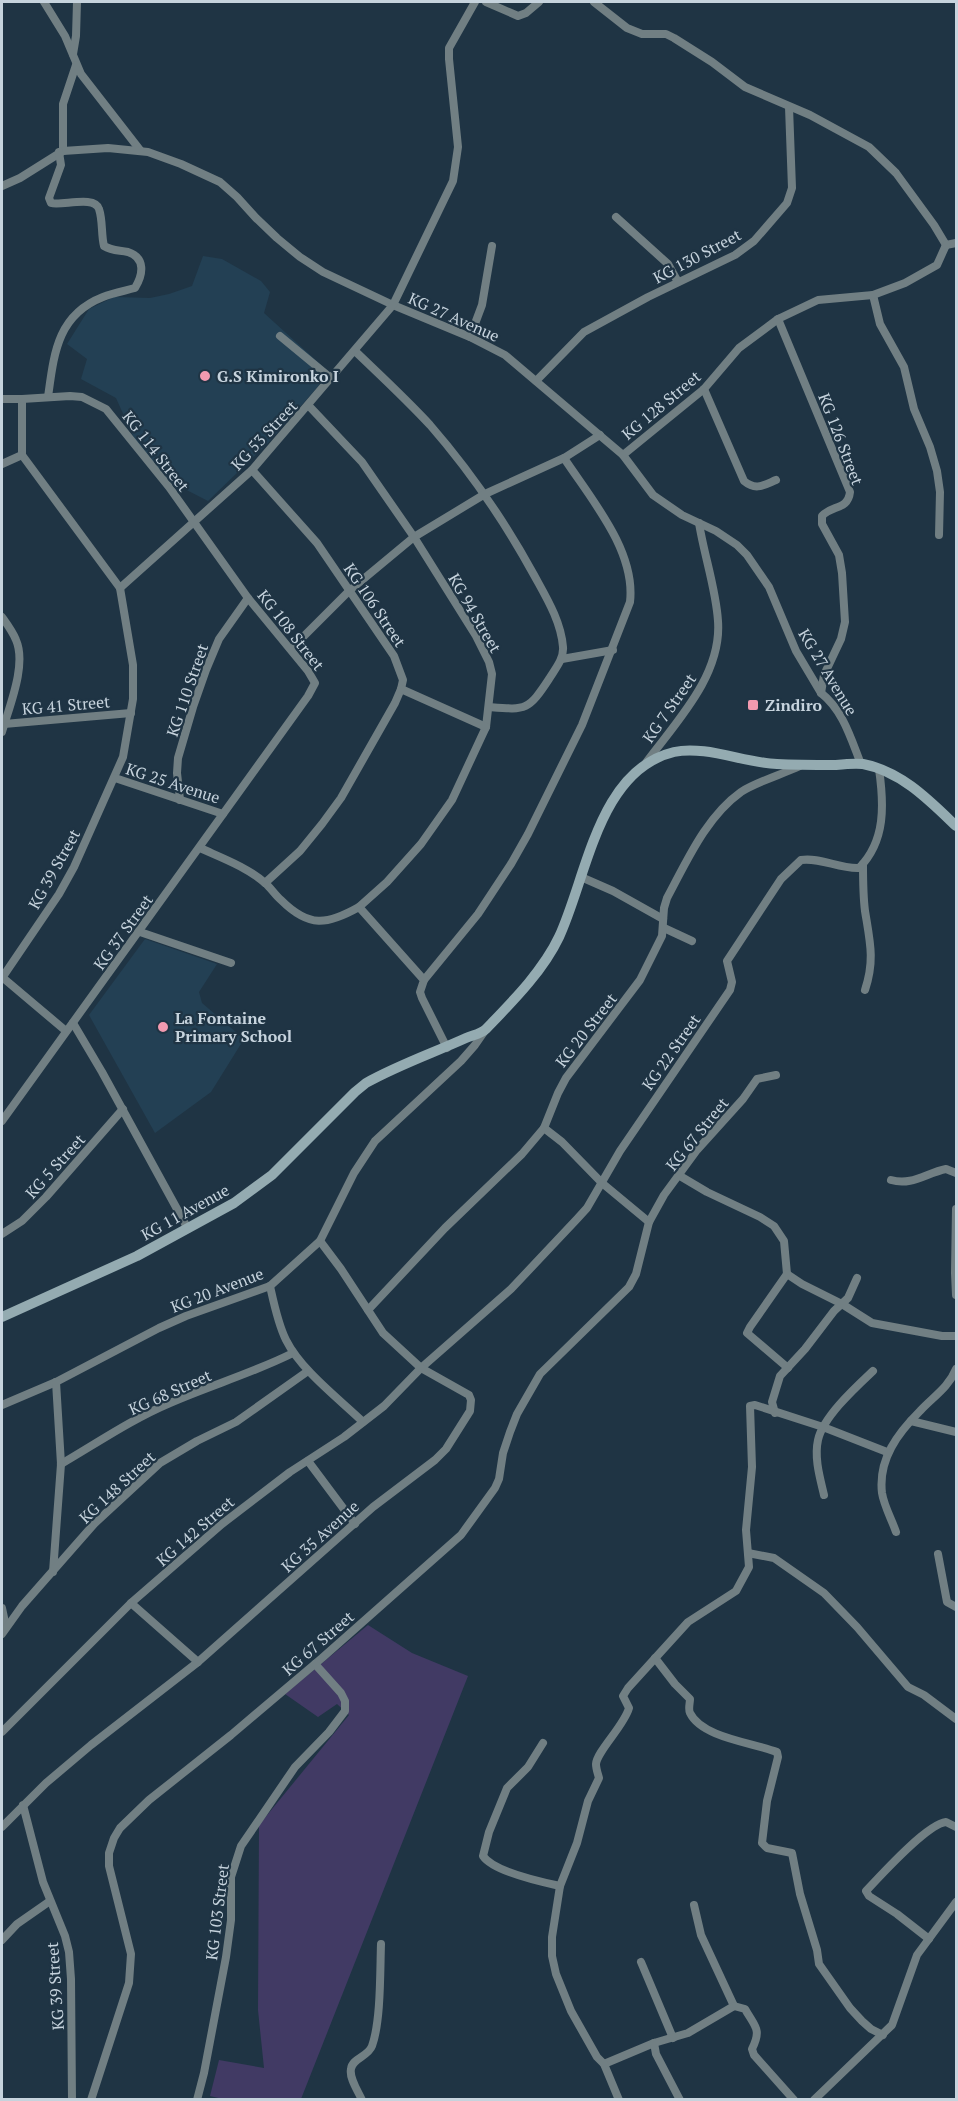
<svg xmlns="http://www.w3.org/2000/svg" width="958" height="2101" font-family="'PT Serif',serif">
	<style>
		.built { fill: #234054 }
		.green { fill: #413a64 }
		.lines { fill: none; stroke-linecap: round; stroke-linejoin: round }
		.minor { stroke: #717f83; stroke-width: 8 }
		.secondary { stroke: #94abb1; stroke-width: 10 }
		.poi-dot { fill: #f29ab0; stroke: #1f3444; stroke-width: 2 }
		.labels { text-anchor: middle; dominant-baseline: central; stroke-width: 4.5; stroke-linejoin: round; paint-order: stroke }
		.street-label { font-size: 16px; fill: #c6d3dd; stroke: #1f3444 }
		.poi-label { font-size: 16px; font-weight: bold; fill: #c6d3dd; stroke: #1f3444; text-anchor: start }
	</style>
	<rect width="100%" height="100%" fill="#1f3444"/>
	<g class="built">
		<polygon points="203,256 222,259 261,281 270,292 264,313 330,373 268,443 208,501 169,481 138,447 116,398 81,379 87,359 67,344 89,309 114,297 150,298 169,294 192,286"/>
		<polygon points="145,939 217,964 199,992 202,1003 244,1039 211,1092 155,1133 89,1015"/>
	</g>
	<polygon class="green" points="368,1625 412,1653 468,1676 301,2099 227,2100 210,2096 219,2060 264,2068 258,2010 259,1825 349,1715 337,1704 318,1717 285,1694"/>
	<g class="lines">
		<g class="minor">
			<polyline points="44,2 65,36 81,74 140,150"/>
			<polyline points="486,2 518,16 526,13 539,2"/>
			<polyline points="594,2 627,28 642,34 666,34 674,38 712,62 745,87 810,115 869,147 896,173 934,225 946,245"/>
			<polyline points="73,54 76,36 77,2"/>
			<polyline points="63,151 63,104 76,65"/>
			<path d="M2,186L20,178L63,151L108,148L148,152L181,164L220,182L237,197L256,218L277,238L300,257L323,272L393,305L470,337L505,355L623,455L653,495L682,515L716,531L737,545L747,555L769,587L796,651L821,693C843,710 851,739 861,764"/>
			<polyline points="616,217 668,264 678,282"/>
			<polyline points="946,245 956,243"/>
			<polyline points="873,295 880,324 904,367 914,409 930,447 937,471 940,492 939,535"/>
			<path d="M778,319L850,492C848,510 832,505 822,516V524L839,555L842,573L845,622L841,639L824,675L821,693"/>
			<polyline points="280,336 332,379"/>
			<polyline points="470,337 482,305 492,246"/>
			<path d="M355,351C381,376 406,399 430,425C470,471 505,522 534,575C546,597 561,621 563,647C564,659 555,669 549,679C528,711 526,710 489,707"/>
			<polyline points="536,381 584,332 648,297 735,255 754,241 787,203 792,188 789,107"/>
			<path d="M704,389L744,481C756,491 764,485 776,480"/>
			<path d="M48,397C54,354 57,315 103,297C113,293 124,291 135,288C143,275 146,258 128,252C119,250 112,251 104,246C101,234 103,221 99,209C95,195 62,206 51,203L49,198L61,165L59,152"/>
			<polyline points="2,399 22,399 22,455 120,588 133,665 133,699 123,757 74,867 59,894 2,978"/>
			<polyline points="309,406 362,462 414,537 476,636 489,662 492,674 486,727 452,800 421,844 387,882 359,907"/>
			<polyline points="623,455 704,389 739,348 778,319 818,300 873,295 905,283 937,265 946,245"/>
			<polyline points="2,464 22,455"/>
			<polyline points="252,470 317,543 394,656 403,680 401,689 395,703 341,798 322,824 300,851 265,883"/>
			<polyline points="120,588 252,470 393,305 453,181 458,147 449,59 449,48 475,2"/>
			<path d="M2,617C7,624 13,632 16,640C27,665 9,707 2,732"/>
			<polyline points="291,649 349,591 414,537 485,494 564,458 600,435"/>
			<polyline points="562,659 613,650"/>
			<polyline points="401,689 486,727"/>
			<polyline points="4,724 131,713"/>
			<path d="M645,764C675,723 722,676 718,621C716,589 704,555 699,523"/>
			<polyline points="115,778 223,814"/>
			<polyline points="180,800 177,773 178,758 193,707 206,670 219,639 248,598"/>
			<path d="M200,848C222,858 247,867 265,883C271,888 275,895 281,900C309,928 327,925 359,907L424,980L420,992L422,998L447,1048"/>
			<path d="M863,864C863,880 863,895 865,911C870,942 875,960 865,990"/>
			<polyline points="581,877 613,891 663,919"/>
			<polyline points="664,928 692,941"/>
			<polyline points="140,932 231,963"/>
			<polyline points="2,977 66,1031"/>
			<path d="M424,980L478,914L511,864L528,834L582,725L630,602C636,551 591,499 564,458"/>
			<polyline points="73,1023 102,1072 188,1229"/>
			<polyline points="2,1121 308,696 315,683 308,671 248,598 169,487 106,409 82,397 70,396 22,399"/>
			<polyline points="544,1128 562,1142 602,1183 649,1222"/>
			<polyline points="680,1176 707,1192 760,1217 774,1226 784,1241 787,1274"/>
			<path d="M891,1180C912,1186 926,1173 946,1169L956,1173"/>
			<polyline points="956,1209 955,1273 956,1295"/>
			<polyline points="2,1234 22,1221 46,1197 123,1109"/>
			<path d="M270,1286C274,1304 278,1324 286,1340C301,1370 338,1398 363,1422"/>
			<path d="M368,1310L445,1228L522,1154L544,1128L558,1093L566,1078L640,980L662,936L664,908L667,898C687,861 706,817 741,792C756,782 783,774 800,766"/>
			<polyline points="788,1368 747,1333 750,1327 787,1274 802,1284 842,1304 872,1323 942,1336 956,1336"/>
			<polyline points="2,1405 56,1382 159,1328 186,1316 270,1286 320,1241 354,1173 375,1141 461,1061 475,1045 484,1032"/>
			<polyline points="775,1413 772,1402 780,1376 805,1349 834,1311 848,1298 857,1278"/>
			<polyline points="911,1421 956,1432"/>
			<polyline points="308,1461 355,1524"/>
			<path d="M61,1464C97,1443 132,1419 170,1403C211,1385 253,1373 293,1353"/>
			<path d="M824,1495C820,1478 814,1458 818,1440C823,1417 856,1387 873,1371"/>
			<path d="M896,1532C892,1520 884,1506 882,1493C878,1459 898,1433 920,1411C933,1397 949,1387 956,1369"/>
			<polyline points="748,1553 774,1558 824,1593 857,1627 908,1687 924,1695 956,1719"/>
			<polyline points="938,1554 947,1602 956,1607"/>
			<polyline points="53,1572 61,1464 56,1382"/>
			<polyline points="131,1603 198,1662"/>
			<polyline points="2,1608 6,1627"/>
			<polyline points="2,1634 22,1606 94,1524 160,1463 197,1441 236,1422 308,1371"/>
			<path d="M655,1658L675,1684L690,1699C690,1703 688,1709 690,1713C702,1738 755,1743 777,1752L778,1757L767,1801L762,1843L767,1848L792,1853L800,1894L817,1950L819,1964L850,2008L862,2021L871,2029L883,2035"/>
			<path d="M2,1732L131,1603L222,1524L290,1472L344,1437L384,1406L421,1368L511,1289L577,1219L587,1208L620,1151L730,990L732,982L727,961L781,879L801,860C820,857 839,869 859,868C886,841 884,804 879,769"/>
			<path d="M543,1743L528,1767L507,1788L489,1832L483,1856C493,1871 541,1882 560,1886"/>
			<polyline points="23,1805 43,1882 65,1936 69,1952 71,1979 72,2100"/>
			<polyline points="2,1827 46,1783 91,1745 198,1662 373,1507 435,1460 446,1449 470,1411 471,1400 469,1395 421,1368 383,1333 341,1269 320,1241"/>
			<polyline points="694,1905 701,1935 734,2006"/>
			<path d="M929,1939L897,1914L869,1896L866,1891C881,1875 927,1824 946,1822L956,1827"/>
			<polyline points="2,1940 17,1924 50,1901"/>
			<polyline points="641,1962 673,2038"/>
			<polyline points="604,2064 654,2043"/>
			<polyline points="91,2100 129,1983 131,1954 109,1866 109,1853 114,1838 120,1828 149,1800 231,1735 322,1658 461,1535 495,1488 499,1479 503,1453 510,1432 517,1414 540,1374 629,1287 636,1274 649,1222 664,1195 697,1150 743,1099 757,1079 776,1075"/>
			<polyline points="197,2100 204,2073 226,1957 231,1920 231,1877 241,1846 295,1767 329,1732 345,1711 345,1701 341,1693 315,1664"/>
			<path d="M362,2100C358,2091 349,2078 351,2069C352,2058 368,2057 372,2046C381,2021 380,1972 381,1944"/>
			<path d="M619,2100L604,2064L597,2057L571,2011L556,1974L552,1956V1937L560,1886L577,1843L588,1801L599,1778C598,1774 596,1769 596,1764C597,1751 624,1726 629,1708L623,1696L628,1688L688,1622L736,1591L749,1567L746,1530L752,1467L750,1406L755,1405L823,1427L887,1452"/>
			<path d="M680,2100L656,2054L654,2043L688,2033L734,2006L745,2009C755,2027 762,2029 752,2049L754,2055L794,2100"/>
			<polyline points="814,2100 892,2025 917,1955 956,1902"/>
		</g>
		<path class="secondary" d="M2,1317L137,1256L234,1203L272,1175L355,1092L366,1083C398,1065 433,1053 466,1038C473,1035 481,1034 486,1029C512,1002 543,971 559,937C587,877 598,770 674,752C705,745 745,763 777,764C797,765 816,765 836,765C845,764 855,763 863,764C901,771 930,801 956,826"/>
	</g>
	<g class="poi-dot">
		<circle cx="205" cy="376" r="6"/>
		<rect x="747" y="699" width="12" height="12" rx="3"/>
		<circle cx="163" cy="1027" r="6"/>
	</g>
	<g class="labels">
		<g class="street-label">
			<text transform="translate(697 256) rotate(-28)">KG 130 Street</text>
			<text transform="translate(454 317) rotate(24)">KG 27 Avenue</text>
			<text transform="translate(661 405) rotate(-40)">KG 128 Street</text>
			<text transform="translate(264 435) rotate(-47)">KG 53 Street</text>
			<text transform="translate(841 439) rotate(69)">KG 126 Street</text>
			<text transform="translate(156 451) rotate(52)">KG 114 Street</text>
			<text transform="translate(375 605) rotate(56)">KG 106 Street</text>
			<text transform="translate(475 613) rotate(60)">KG 94 Street</text>
			<text transform="translate(291 630) rotate(52)">KG 108 Street</text>
			<text transform="translate(828 672) rotate(59)">KG 27 Avenue</text>
			<text transform="translate(187 690) rotate(-71)">KG 110 Street</text>
			<text transform="translate(66 705) rotate(-5)">KG 41 Street</text>
			<text transform="translate(669 708) rotate(-55)">KG 7 Street</text>
			<text transform="translate(173 783) rotate(18)">KG 25 Avenue</text>
			<text transform="translate(54 869) rotate(-61)">KG 39 Street</text>
			<text transform="translate(123 932) rotate(-54)">KG 37 Street</text>
			<text transform="translate(586 1030) rotate(-52)">KG 20 Street</text>
			<text transform="translate(671 1052) rotate(-55)">KG 22 Street</text>
			<text transform="translate(697 1134) rotate(-51)">KG 67 Street</text>
			<text transform="translate(55 1166) rotate(-48)">KG 5 Street</text>
			<text transform="translate(185 1212) rotate(-29)">KG 11 Avenue</text>
			<text transform="translate(217 1290) rotate(-21)">KG 20 Avenue</text>
			<text transform="translate(170 1392) rotate(-24)">KG 68 Street</text>
			<text transform="translate(117 1487) rotate(-43)">KG 148 Street</text>
			<text transform="translate(195 1531) rotate(-41)">KG 142 Street</text>
			<text transform="translate(320 1536) rotate(-42)">KG 35 Avenue</text>
			<text transform="translate(318 1643) rotate(-41)">KG 67 Street</text>
			<text transform="translate(217 1912) rotate(-83)">KG 103 Street</text>
			<text transform="translate(55 1986) rotate(-94)">KG 39 Street</text>
		</g>
		<g class="poi-label">
			<text x="217" y="376">G.S Kimironko I</text>
			<text x="765" y="705">Zindiro</text>
			<text x="175" y="1018">La Fontaine<tspan x="175" dy="18">Primary School</tspan></text>
		</g>
	</g>
	<rect width="958" height="2101" fill="none" stroke="#c6d3dd" stroke-width="6"/>
</svg>
